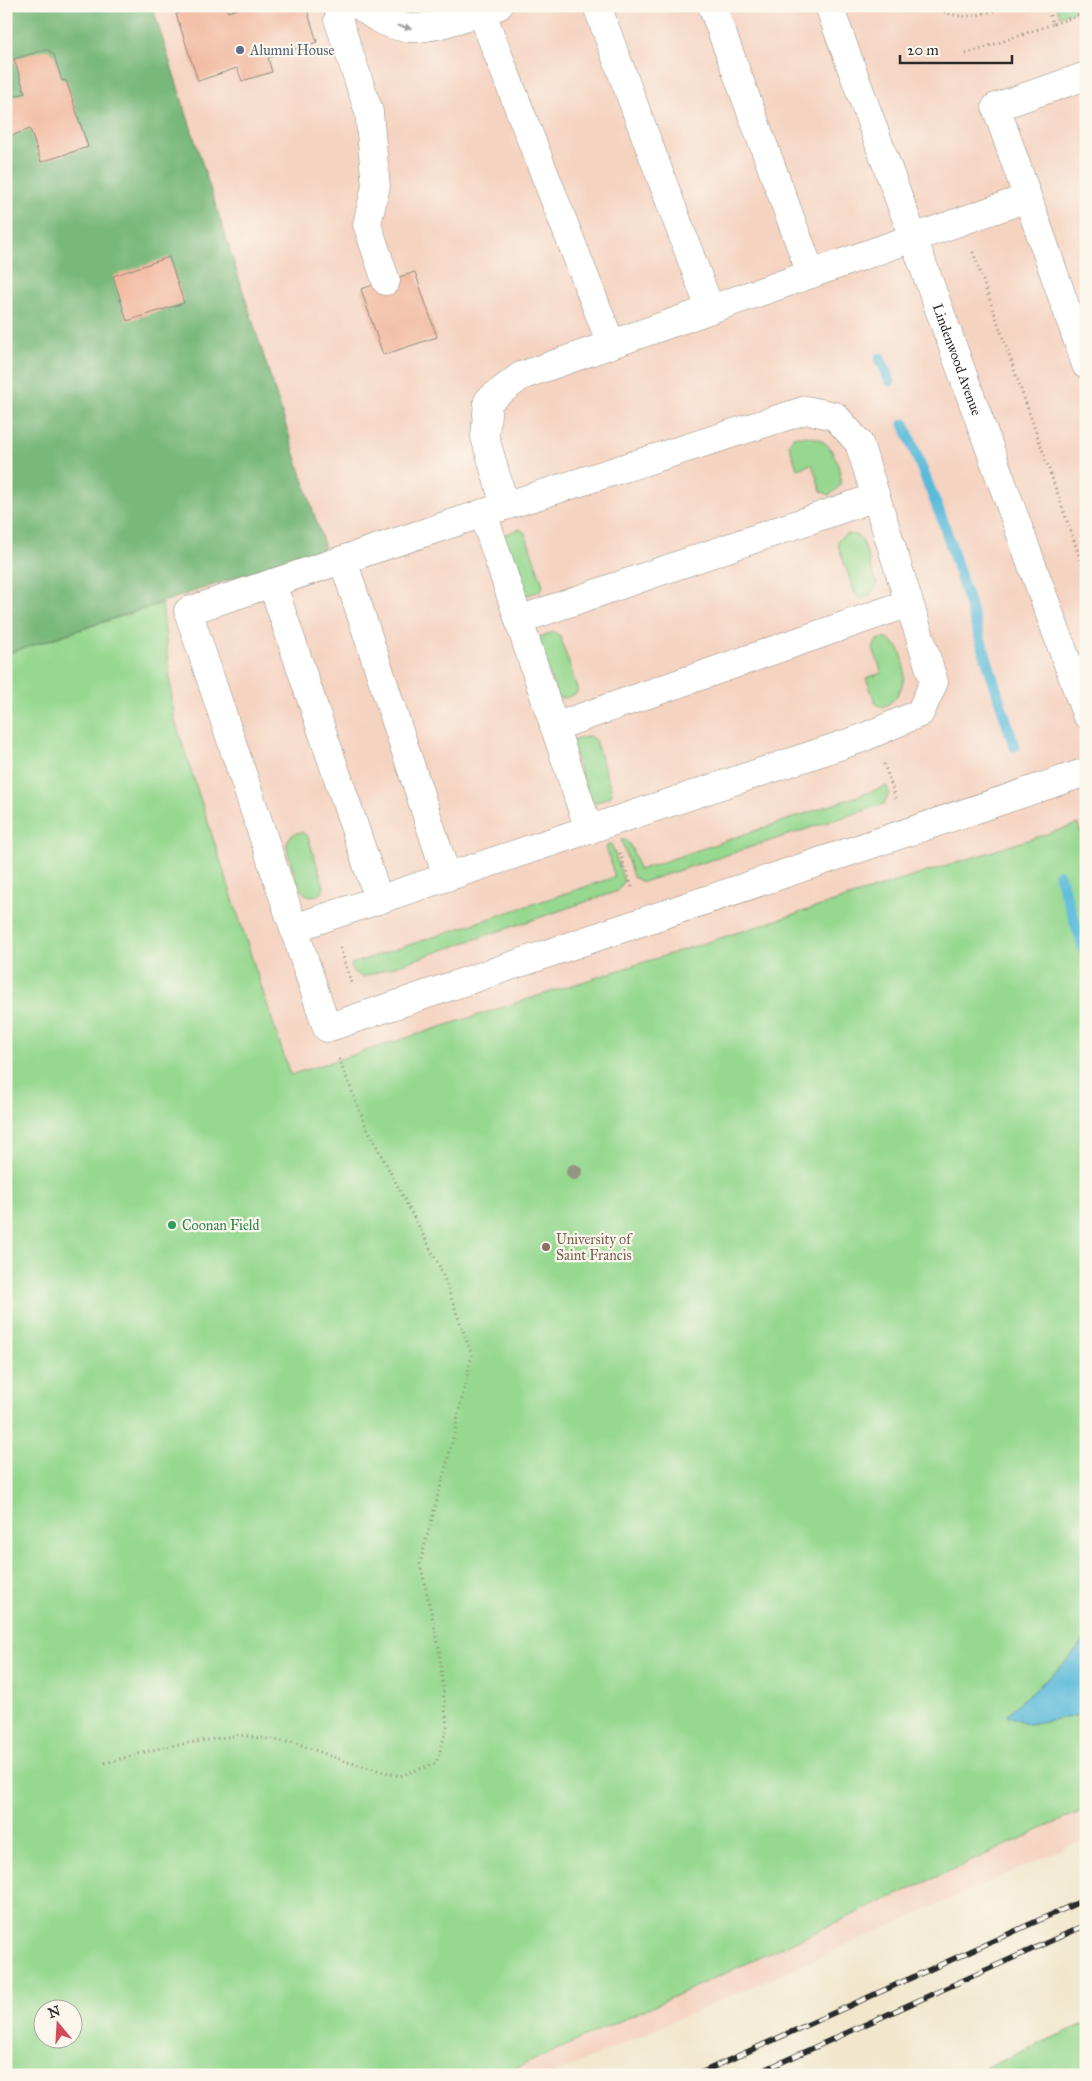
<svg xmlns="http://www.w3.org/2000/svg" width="1092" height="2081" font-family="'IM FELL Great Primer',serif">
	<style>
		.built { fill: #f5d3c1; fill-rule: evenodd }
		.green { fill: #96d890; stroke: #60825e; fill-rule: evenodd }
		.forest { fill: #78b87a; stroke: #527252 }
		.water { fill: #5bbbda; stroke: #437382 }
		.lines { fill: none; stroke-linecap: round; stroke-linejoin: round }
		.stream { stroke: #5bbbda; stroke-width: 11 }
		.building { fill: #f1b39a }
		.minor-casing { stroke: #8e897c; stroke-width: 29 }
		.path { stroke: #8e897c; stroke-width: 3; stroke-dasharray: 1 4; stroke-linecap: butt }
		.minor { stroke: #fff; stroke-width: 28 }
		.rail-casing { stroke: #2b2b2b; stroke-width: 5.5 }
		.rail { stroke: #fbf7ec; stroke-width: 4; stroke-dasharray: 11; stroke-linecap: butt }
		.tree { fill: #939782 }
		.oneway { fill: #a0a0a0 }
		.service-dot { fill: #5c6f8a; stroke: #fbf7ec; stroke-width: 2 }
		.leisure-dot { fill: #2e9e5b; stroke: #fbf7ec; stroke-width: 2 }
		.education-dot { fill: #8d6e63; stroke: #fbf7ec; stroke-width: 2 }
		.labels { text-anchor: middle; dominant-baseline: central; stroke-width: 4.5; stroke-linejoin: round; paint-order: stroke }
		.service-label { font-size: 14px; fill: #4e5e75; stroke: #fbf7ec; text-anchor: start }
		.street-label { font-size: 14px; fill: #2b2b2b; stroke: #fbf7ec }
		.leisure-label { font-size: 14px; fill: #27864d; stroke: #fbf7ec; text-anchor: start }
		.education-label { font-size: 14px; fill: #785e54; stroke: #fbf7ec; text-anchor: start }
	</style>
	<rect width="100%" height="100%" fill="#fbf7ec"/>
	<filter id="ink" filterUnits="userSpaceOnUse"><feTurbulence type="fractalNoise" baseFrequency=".02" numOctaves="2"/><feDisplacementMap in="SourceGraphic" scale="10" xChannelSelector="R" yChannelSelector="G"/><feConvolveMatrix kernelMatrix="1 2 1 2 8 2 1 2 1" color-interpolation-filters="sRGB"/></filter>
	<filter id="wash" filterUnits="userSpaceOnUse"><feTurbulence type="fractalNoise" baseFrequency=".0096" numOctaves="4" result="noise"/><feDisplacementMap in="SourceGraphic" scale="20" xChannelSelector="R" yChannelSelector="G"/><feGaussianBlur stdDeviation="1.12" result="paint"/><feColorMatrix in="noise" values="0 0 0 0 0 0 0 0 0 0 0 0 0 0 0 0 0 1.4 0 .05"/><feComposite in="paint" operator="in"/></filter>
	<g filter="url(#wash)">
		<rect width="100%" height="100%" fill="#f1e7cd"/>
		<path class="built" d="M152,6H1086V1839L552,2075H6V654L325,548ZM42,2008H72V2038H42Z"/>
		<g class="green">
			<polygon points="1056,6 1086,6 1086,7 1060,16"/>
			<path d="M799,436C809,436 817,437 825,443C833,448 843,474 840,483C839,489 834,492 829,495L821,491L812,464L797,469L789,444L793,437Z"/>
			<path d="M520,529L525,533L543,585L542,589C537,593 528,596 522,594L503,536L506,534Z"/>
			<path d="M846,534L855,535L862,540L877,584C873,592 870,596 861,599L855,594L838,545V540Z"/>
			<path d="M162,603L174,718L290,1075L1078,824L1086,847V1636C1067,1669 1032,1688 1007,1715L1028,1724L1086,1714V1809L501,2075H6V654ZM42,2008H72V2038H42Z"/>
			<path d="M554,632L560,636L577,688V693C571,696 563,700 557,697L538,640L540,637Z"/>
			<path d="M884,638C911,644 912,697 882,707L876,704L866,678L882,673L873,648L877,640Z"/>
			<polygon points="589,736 595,740 612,792 611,796 595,803 588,798 572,743 574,740"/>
			<path d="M887,786L889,793L884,804L643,882L633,877L621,839C633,840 635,861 639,870Z"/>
			<path d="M302,832L308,837L324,886L322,893C317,895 312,897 307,895C298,890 296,878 293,869C288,854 279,835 302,832Z"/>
			<polygon points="611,843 624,881 618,891 363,977 353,972 351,964 615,877 606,847"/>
			<polygon points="1086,2023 1086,2075 969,2075"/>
		</g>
		<polygon class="forest" points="6,6 152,6 325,548 6,654"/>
		<path class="water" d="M1086,1636V1714L1028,1724L1007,1715C1032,1688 1067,1669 1086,1636Z"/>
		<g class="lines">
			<g class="stream">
				<polyline points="880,358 890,381"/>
				<polyline points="904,424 944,524 1014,746"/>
				<polyline points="1059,875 1086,955"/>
			</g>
		</g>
		<g id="blocks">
			<g class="building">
				<polygon points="200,6 226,6 228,12 246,6 306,6 317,42 268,58 272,72 242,81 237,68 198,81 176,14"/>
				<polygon points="44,50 48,50 54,55 62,81 66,80 88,147 41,162 30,129 8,137 6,99 25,93 14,59"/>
				<polygon points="169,257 184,303 127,321 113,276"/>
				<polygon points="415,272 437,337 383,355 361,289"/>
			</g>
		</g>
	</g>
	<g filter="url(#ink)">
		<use href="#blocks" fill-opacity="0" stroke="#8e897c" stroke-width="1"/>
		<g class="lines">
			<defs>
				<g id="minor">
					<polyline points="344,6 338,19 369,112 376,186 367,224 386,281"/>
					<path d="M361,6C375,18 392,27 410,28C432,30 476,13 498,6"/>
					<polyline points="479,6 611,344"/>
					<polyline points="597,6 710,309"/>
					<polyline points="712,6 811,274"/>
					<path id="s1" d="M829,6L1086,714"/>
					<polyline points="1086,76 996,107 1086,365"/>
					<polyline points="1027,198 521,376 488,401 485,437 505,506 188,611 327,1028 1086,772"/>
					<polyline points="483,513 589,830"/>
					<polyline points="343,560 447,877"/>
					<polyline points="272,583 379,900"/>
					<polyline points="519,620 876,497"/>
					<polyline points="554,727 909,603"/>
					<polyline points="294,928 860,739 920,713 934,682 859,443 835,416 806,410 505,506"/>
				</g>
			</defs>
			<use href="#minor" class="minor-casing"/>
			<g class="path">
				<path d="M936,6C959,25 984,13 1009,6"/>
				<polyline points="1046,6 1053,24 1086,13"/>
				<polyline points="966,54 1053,24"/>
				<polyline points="973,252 1086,575"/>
				<polyline points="884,764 897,801"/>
				<polyline points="620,853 633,890"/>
				<polyline points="340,948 352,985"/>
				<polyline points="105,1763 164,1747 239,1735 296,1743 347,1762 400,1776 436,1763 447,1728 439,1647 420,1563 451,1447 472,1355 440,1267 365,1124 339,1059"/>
			</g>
			<use href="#minor" class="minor"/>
			<defs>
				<g id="rail">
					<polyline points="696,2075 1086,1899"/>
					<polyline points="753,2075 1086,1925"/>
				</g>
			</defs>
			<use href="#rail" class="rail-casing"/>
			<use href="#rail" class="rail"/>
		</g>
		<circle class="tree" cx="574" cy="1172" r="8"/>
		<defs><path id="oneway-solid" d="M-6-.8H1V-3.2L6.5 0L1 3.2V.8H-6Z" transform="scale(1.25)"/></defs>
		<use class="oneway" href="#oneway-solid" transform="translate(404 27) rotate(12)"/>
	</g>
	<circle class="service-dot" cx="240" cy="50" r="5"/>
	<circle class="leisure-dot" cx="172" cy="1225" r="5"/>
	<circle class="education-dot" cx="546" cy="1247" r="5"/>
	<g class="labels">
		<g class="service-label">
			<text x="250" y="50">Alumni House</text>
		</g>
		<g class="street-label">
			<text stroke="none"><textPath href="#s1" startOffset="376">Lindenwood Avenue</textPath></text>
		</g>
		<g class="leisure-label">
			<text x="182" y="1225">Coonan Field</text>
		</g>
		<g class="education-label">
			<text x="556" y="1239">University of<tspan x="556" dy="16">Saint Francis</tspan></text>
		</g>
	</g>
	<rect width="1092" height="2081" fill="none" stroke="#fbf7ec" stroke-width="25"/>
	<g transform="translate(58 2024) rotate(342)"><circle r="24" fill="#fbf7ec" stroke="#a8a59f"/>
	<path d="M0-4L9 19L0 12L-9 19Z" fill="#d1495b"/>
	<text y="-8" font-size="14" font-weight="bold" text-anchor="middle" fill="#2b2b2b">N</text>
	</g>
	<path d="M900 55v8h112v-8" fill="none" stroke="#2b2b2b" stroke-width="2.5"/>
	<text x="907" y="55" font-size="15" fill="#2b2b2b" stroke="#fbf7ec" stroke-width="4" paint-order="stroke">20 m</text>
</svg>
